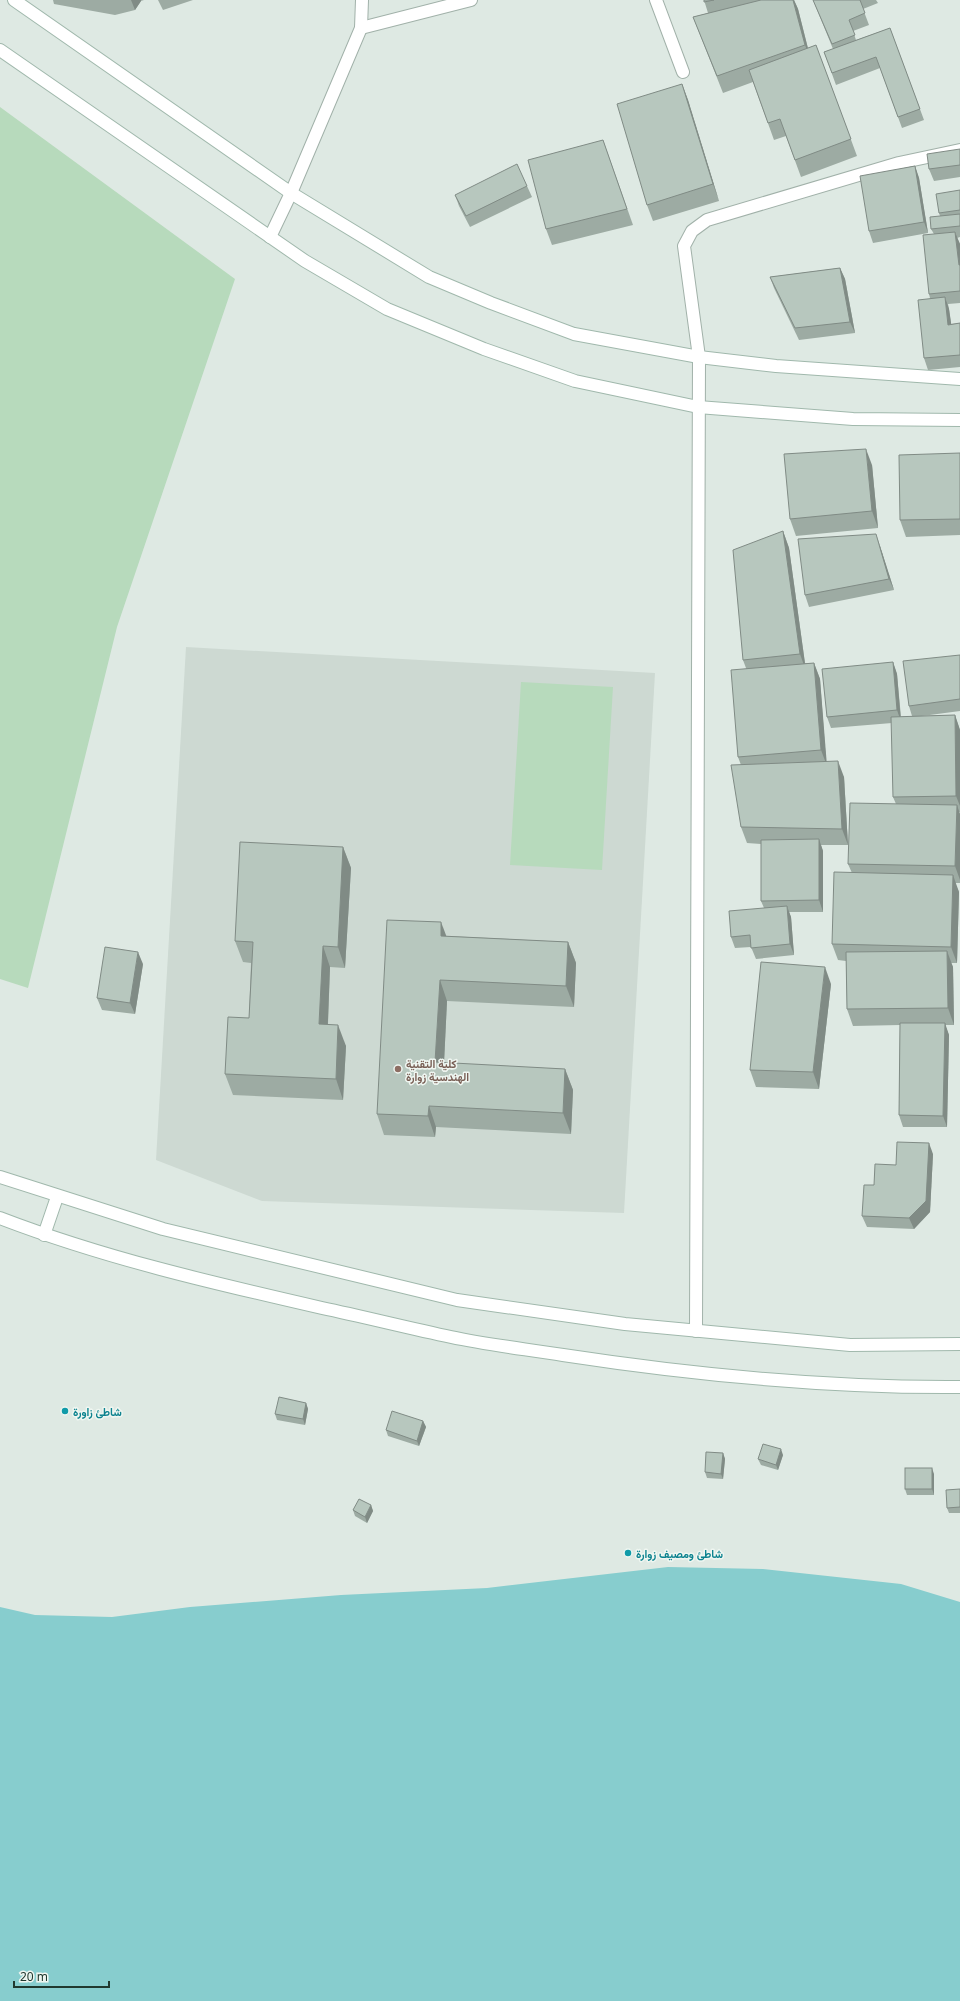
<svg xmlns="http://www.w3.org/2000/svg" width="960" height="2001" font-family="'Noto Sans',Vazirmatn,sans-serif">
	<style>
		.built { fill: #cdd9d2 }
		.green { fill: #b7dabc }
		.water { fill: #87cdce }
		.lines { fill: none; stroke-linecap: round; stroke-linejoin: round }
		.street-casing { stroke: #a1b1a9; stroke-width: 14 }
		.secondary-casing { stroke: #a0b8ac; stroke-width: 14 }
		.street { stroke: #fff; stroke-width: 12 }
		.secondary { stroke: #fff; stroke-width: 12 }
		.wall { fill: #9daba3 }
		.shaded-wall { fill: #808b85 }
		.building { fill: #b7c7be; stroke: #808b85 }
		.education-dot { fill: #8d6e63; stroke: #eff6f1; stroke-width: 1.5 }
		.culture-dot { fill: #0f9aa8; stroke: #eff6f1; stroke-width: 1.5 }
		.labels { text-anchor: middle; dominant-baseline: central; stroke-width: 3; stroke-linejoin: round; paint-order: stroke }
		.education-label { font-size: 11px; font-weight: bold; fill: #785e54; stroke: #eff6f1; text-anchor: start }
		.culture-label { font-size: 11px; font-weight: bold; fill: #0d838f; stroke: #eff6f1; text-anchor: start }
	</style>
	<rect width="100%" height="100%" fill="#dee9e3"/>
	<polygon class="built" points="186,647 655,673 624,1213 262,1201 156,1160"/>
	<g class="green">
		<polygon points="0,107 235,279 117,627 28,988 0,979"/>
		<polygon points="521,682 613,687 602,870 510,865"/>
	</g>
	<polygon class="water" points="668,1567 763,1569 901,1584 960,1602 960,2001 0,2001 0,1607 35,1615 112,1617 190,1607 341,1595 487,1588"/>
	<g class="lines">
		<defs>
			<g id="street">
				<polyline points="656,0 683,72"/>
				<polyline points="361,28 471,0"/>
				<polyline points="270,237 291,193 361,28 362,0"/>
				<polyline points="696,1331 699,357 684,246 692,231 707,220 899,163 960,150"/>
			</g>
			<g id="secondary">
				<polyline points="14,0 291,193 429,277 491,303 574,334 699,357 776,366 960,379"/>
				<polyline points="0,50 305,261 387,309 484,349 575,381 698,407 853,419 960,420"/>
				<polyline points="0,1177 163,1229 457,1300 625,1324 850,1345 960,1344"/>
				<path d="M0,1218C104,1258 213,1283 322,1308C365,1317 408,1328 451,1337C488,1345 526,1349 563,1355C694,1375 827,1388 960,1387"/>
				<polyline points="44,1235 57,1197"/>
			</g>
		</defs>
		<use href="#street" class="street-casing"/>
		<use href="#secondary" class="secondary-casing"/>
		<use href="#street" class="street"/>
		<use href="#secondary" class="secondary"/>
	</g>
	<g class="wall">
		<polygon points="53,0 144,0 141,1 135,10 115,15 54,4"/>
		<polygon points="158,0 193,0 163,10"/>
		<polygon points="704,0 794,0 798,9 808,48 816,45 857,156 801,177 786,136 774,140 753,82 723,93 693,17 708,13"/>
		<polygon points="813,0 876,0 878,3 863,9 869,25 853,31 856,40 890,28 924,120 902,128 880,68 836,85 824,52 833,49"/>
		<polygon points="682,84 688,100 719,201 653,221 647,205"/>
		<polygon points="603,140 633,225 552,245 546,229"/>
		<polygon points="960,149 960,177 934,181 929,169"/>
		<polygon points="915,166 919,178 928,233 873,243 869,231"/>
		<polygon points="527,186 532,197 470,227 459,206 455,195"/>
		<polygon points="960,190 960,237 957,238 960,244 960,303 948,304 949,309 951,324 960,323 960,367 928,370 924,358 930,298 929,294 934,234 931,229 940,216 939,213"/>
		<polygon points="840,268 845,279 855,333 799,340 774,288 770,277"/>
		<polygon points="960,453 960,535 906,537 900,520"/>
		<polygon points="872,465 878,528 796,536 790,519"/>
		<polygon points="783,531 789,548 805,663 814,663 820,679 826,761 844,777 848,845 821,845 823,851 823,912 789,912 791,917 794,955 756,959 751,947 735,948 731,937 764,908 761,901 761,844 747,843 741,827 741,765 738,757 746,668 743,660"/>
		<polygon points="880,546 894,590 809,607 805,595"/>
		<polygon points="960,655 960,711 922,716 955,715 960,730 960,812 959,812 960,814 960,883 955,883 959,892 957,963 951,963 953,967 954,1025 945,1025 949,1035 947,1127 903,1127 899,1115 900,1025 853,1026 847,1009 846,961 838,960 832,944 852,873 848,864 896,804 893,797 892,723 831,728 827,717 893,662 897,674 901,717 912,716 909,706"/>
		<polygon points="343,847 351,868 345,968 330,967 328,1024 346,1046 343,1100 233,1095 225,1074 249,1018 251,963 243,962 235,941"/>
		<polygon points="447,936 568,942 576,963 574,1007 447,1001 444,1063 565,1069 573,1090 571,1134 436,1127 435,1137 384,1135 377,1114"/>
		<polygon points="143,964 135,1014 102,1010 97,998"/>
		<polygon points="831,984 819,1089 756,1087 750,1070"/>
		<polygon points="933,1154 930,1212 914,1229 867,1227 862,1216 874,1185 896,1165"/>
		<polygon points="306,1403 308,1409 305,1425 277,1420 275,1414"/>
		<polygon points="423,1421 426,1427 419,1446 388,1436 386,1430"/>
		<polygon points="723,1453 725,1459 723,1479 707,1478 705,1472"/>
		<polygon points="783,1455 778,1470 761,1465 758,1459"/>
		<polygon points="934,1474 934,1495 907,1495 905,1489"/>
		<polygon points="960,1489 960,1513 949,1513 947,1508"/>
		<polygon points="371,1505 373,1511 367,1523 355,1516 353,1510"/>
	</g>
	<g class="shaded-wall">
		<polygon points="131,0 141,0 141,1 135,10"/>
		<polygon points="793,0 794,0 798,9 811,61 805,45"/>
		<polygon points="682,84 688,100 719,201 713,184"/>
		<polygon points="915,166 919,178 928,233 924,222"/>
		<polygon points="955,232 960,244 960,269 959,265"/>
		<polygon points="840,268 845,279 855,333 850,322"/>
		<polygon points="945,297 949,309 953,336 948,325"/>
		<polygon points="866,449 872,465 878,528 872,511"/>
		<polygon points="783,531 789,548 806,671 800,654"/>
		<polygon points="876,534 880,546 894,590 889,579"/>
		<polygon points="893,662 897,674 901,722 897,710"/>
		<polygon points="814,663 820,679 827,766 821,750"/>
		<polygon points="955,715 960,730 960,806 956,796"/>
		<polygon points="838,761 844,777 848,845 842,829"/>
		<polygon points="957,805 960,814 960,880 955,866"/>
		<polygon points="819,839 823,851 823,912 819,900"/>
		<polygon points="343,847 351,868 345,968 338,947"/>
		<polygon points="953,875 959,892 957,963 951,947"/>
		<polygon points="787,906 791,917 794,955 790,944"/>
		<polygon points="441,922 449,943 441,936"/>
		<polygon points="568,942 576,963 574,1007 566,986"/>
		<polygon points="323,946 330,967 327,1045 319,1024"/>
		<polygon points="947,951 953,967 954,1025 948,1008"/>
		<polygon points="138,952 143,964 135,1014 130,1003"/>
		<polygon points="825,967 831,984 819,1089 813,1072"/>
		<polygon points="440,980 447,1001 443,1083 435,1062"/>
		<polygon points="945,1023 949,1035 947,1127 943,1116"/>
		<polygon points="338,1025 346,1046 343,1100 336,1079"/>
		<polygon points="565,1069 573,1090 571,1134 563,1113"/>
		<polygon points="429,1106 436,1127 435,1137 428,1116"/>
		<polygon points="929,1143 933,1154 930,1212 914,1229 909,1218"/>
		<polygon points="306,1403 308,1409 305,1425 303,1419"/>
		<polygon points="423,1421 426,1427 419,1446 417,1441"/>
		<polygon points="781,1449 783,1455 778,1470 776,1465"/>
		<polygon points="723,1453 725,1459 723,1479 721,1474"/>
		<polygon points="932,1468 934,1474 934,1495 932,1489"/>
		<polygon points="371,1505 373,1511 367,1523 365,1517"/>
	</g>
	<g class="building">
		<polygon points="704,0 714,0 704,2"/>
		<polygon points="761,0 793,0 805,45 717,76 693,17"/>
		<polygon points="813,0 860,0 865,13 849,20 855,35 832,44"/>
		<polygon points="890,28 920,109 898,117 876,57 832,73 824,52"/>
		<polygon points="816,45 851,139 795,160 780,119 768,123 749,70"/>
		<polygon points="682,84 713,184 647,205 617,104"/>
		<polygon points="603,140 627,209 546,229 528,160"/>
		<polygon points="960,149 960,165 929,169 927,154"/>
		<polygon points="517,164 527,186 466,216 455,195"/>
		<polygon points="915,166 924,222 869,231 860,176"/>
		<polygon points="960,190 960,210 939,213 936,194"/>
		<polygon points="960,214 960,226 931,229 930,217"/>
		<polygon points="955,232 959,265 960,265 960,291 929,294 923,235"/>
		<polygon points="840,268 850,322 795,328 770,277"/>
		<polygon points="945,297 948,325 960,323 960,355 924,358 918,300"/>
		<polygon points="866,449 872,511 790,519 784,454"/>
		<polygon points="960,453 960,519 900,520 899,455"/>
		<polygon points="783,531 800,654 743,660 733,550"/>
		<polygon points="876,534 889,579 805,595 798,539"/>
		<polygon points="960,655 960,699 909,706 903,661"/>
		<polygon points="893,662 897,710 827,717 822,669"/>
		<polygon points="814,663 821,750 738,757 731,670"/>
		<polygon points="955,715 956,796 893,797 891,717"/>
		<polygon points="838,761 842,829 741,827 731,765"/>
		<polygon points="850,803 957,805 955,866 848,864"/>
		<polygon points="819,839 819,900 761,901 761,840"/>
		<polygon points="240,842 343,847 338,947 323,946 319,1024 338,1025 336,1079 225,1074 228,1017 249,1018 253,942 235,941"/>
		<polygon points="834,872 953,875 951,947 832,944"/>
		<polygon points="787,906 790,944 751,948 750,935 731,937 729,911"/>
		<polygon points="387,920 441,922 441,936 568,942 566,986 440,980 435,1062 565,1069 563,1113 429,1106 428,1116 377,1114"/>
		<polygon points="105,947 138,952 130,1003 97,998"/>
		<polygon points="947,951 948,1008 847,1009 846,952"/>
		<polygon points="761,962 825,967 813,1072 750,1070"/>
		<polygon points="900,1023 945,1023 943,1116 899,1115"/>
		<polygon points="897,1142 929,1143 926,1201 909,1218 862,1216 864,1185 874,1185 875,1164 896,1165"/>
		<polygon points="279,1397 306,1403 303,1419 275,1414"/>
		<polygon points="392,1411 423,1421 417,1441 386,1430"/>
		<polygon points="763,1444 781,1449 776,1465 758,1459"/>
		<polygon points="706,1452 723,1453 721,1474 705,1472"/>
		<rect x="905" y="1468" width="27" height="21"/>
		<polygon points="960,1489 960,1507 947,1508 946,1490"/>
		<polygon points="359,1499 371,1505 365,1517 353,1510"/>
	</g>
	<circle class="education-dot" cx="398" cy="1069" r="4"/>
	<g class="culture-dot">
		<circle cx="65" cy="1411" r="4"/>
		<circle cx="628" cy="1553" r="4"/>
	</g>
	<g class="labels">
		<g class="education-label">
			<text x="406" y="1063">كلية التقنية<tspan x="406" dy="13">الهندسية زوارة</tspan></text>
		</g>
		<g class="culture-label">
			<text x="73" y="1411">شاطئ زاورة</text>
			<text x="636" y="1553">شاطئ ومصيف زوارة</text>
		</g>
	</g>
	<path d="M14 1981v6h95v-6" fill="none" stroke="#20392f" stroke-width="2"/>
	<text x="20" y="1981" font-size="12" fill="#20392f" stroke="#eff6f1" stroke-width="3" paint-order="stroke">20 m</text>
</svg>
